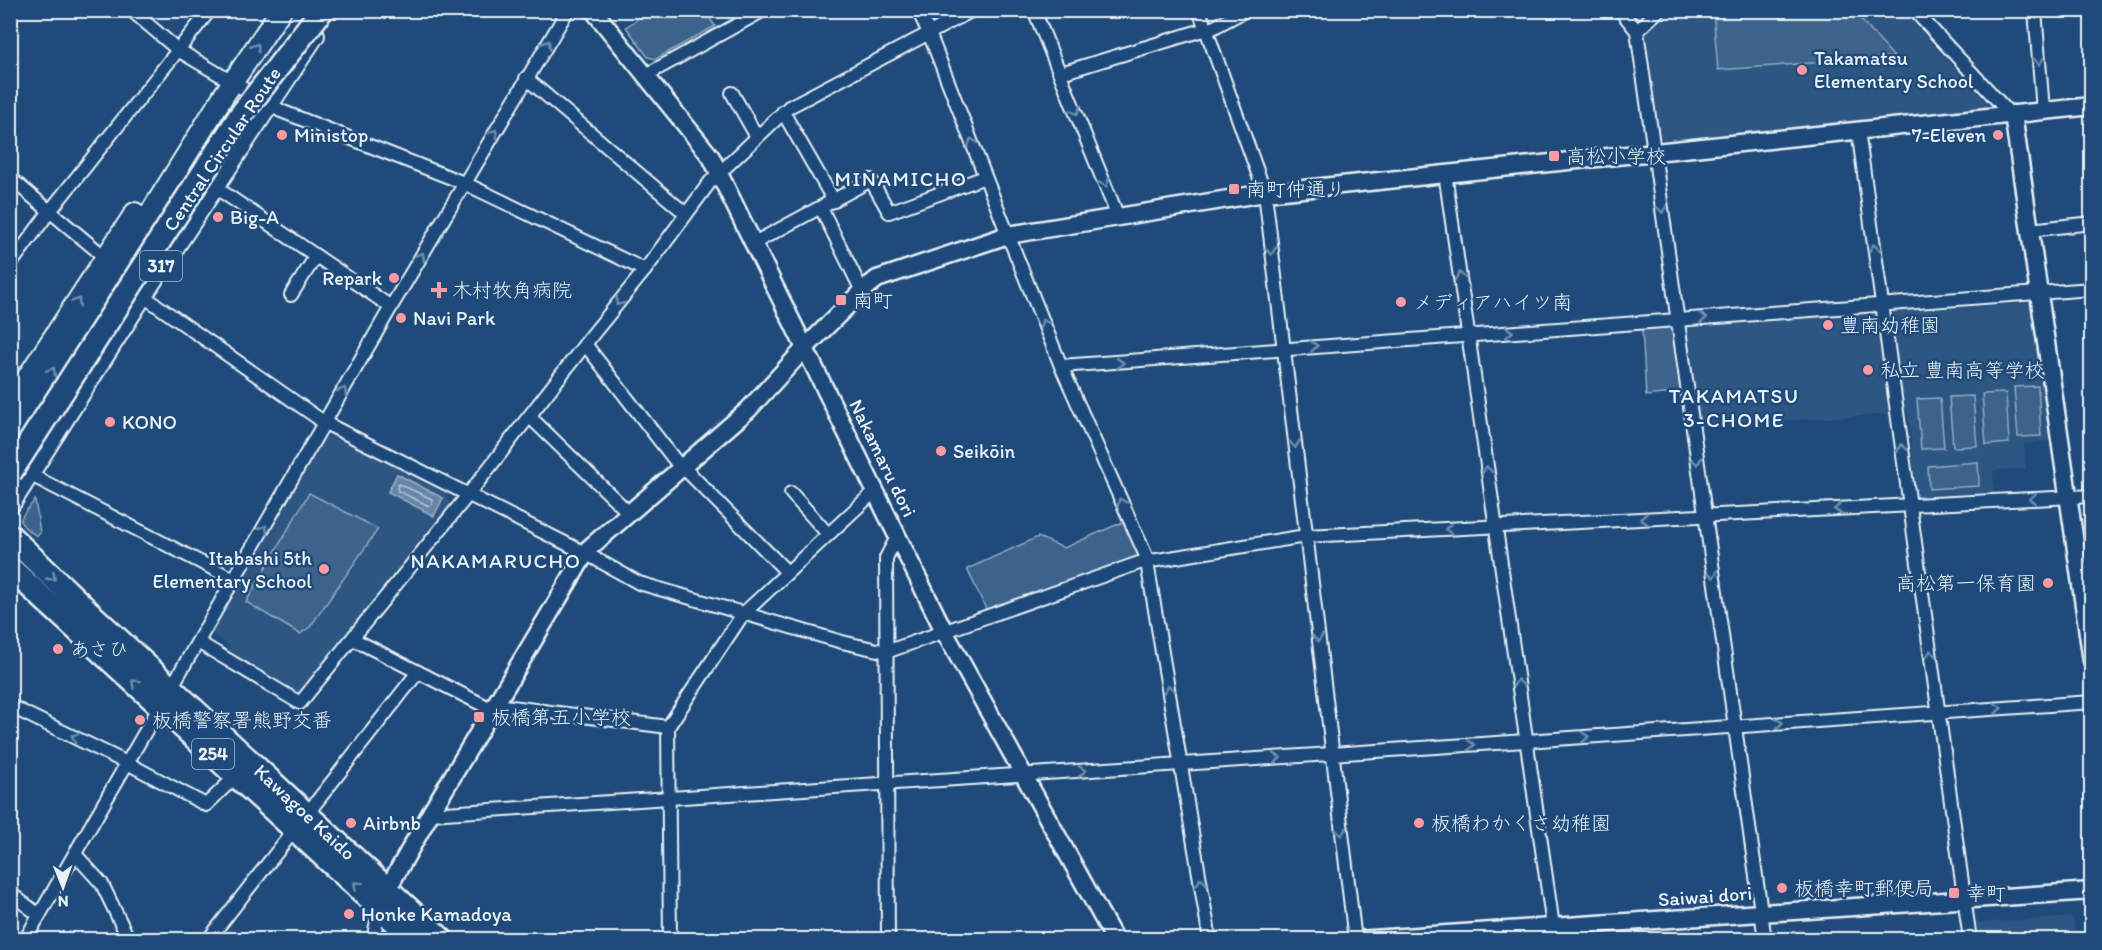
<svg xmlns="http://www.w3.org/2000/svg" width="2102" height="950" font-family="Itim,'Klee One',sans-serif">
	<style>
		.built { fill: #2e5683 }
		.green { fill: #3c628c; stroke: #92aac2; stroke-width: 1.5 }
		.water { fill: #6685a7; stroke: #9ab0c7; stroke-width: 1.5 }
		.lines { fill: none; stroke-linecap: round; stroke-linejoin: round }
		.shore { stroke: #b4c6d8; stroke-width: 1.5 }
		.street-casing { stroke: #e8f1f8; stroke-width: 16 }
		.secondary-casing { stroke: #e8f1f8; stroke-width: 21 }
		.primary-casing { stroke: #e8f1f8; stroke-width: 24 }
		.highway-casing { stroke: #e8f1f8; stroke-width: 27 }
		.street { stroke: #1f4a7a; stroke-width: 12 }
		.secondary { stroke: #1f4a7a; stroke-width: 16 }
		.primary { stroke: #1f4a7a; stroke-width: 20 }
		.highway { stroke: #1f4a7a; stroke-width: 22 }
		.highway-bridge-casing { stroke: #e8f1f8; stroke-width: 27; stroke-linecap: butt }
		.highway-bridge { stroke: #1f4a7a; stroke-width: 22 }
		.oneway { stroke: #6f8dac }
		.poi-dot { fill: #ff9aa2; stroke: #1f4a7a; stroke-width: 2 }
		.labels { text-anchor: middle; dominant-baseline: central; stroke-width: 5; stroke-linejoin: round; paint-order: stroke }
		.shield { fill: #1f4a7a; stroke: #acbfd2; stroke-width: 1.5 }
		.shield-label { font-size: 18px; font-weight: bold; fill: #e8f1f8 }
		.poi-label { font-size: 20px; fill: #e8f1f8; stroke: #1f4a7a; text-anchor: start }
		.street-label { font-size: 20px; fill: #e8f1f8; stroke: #1f4a7a }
		.neighbourhood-label { font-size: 21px; letter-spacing: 1.5px; fill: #e8f1f8; stroke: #1f4a7a }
	</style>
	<rect width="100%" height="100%" fill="#1f4a7a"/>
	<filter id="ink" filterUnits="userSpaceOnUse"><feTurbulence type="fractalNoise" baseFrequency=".0167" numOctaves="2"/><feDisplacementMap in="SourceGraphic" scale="12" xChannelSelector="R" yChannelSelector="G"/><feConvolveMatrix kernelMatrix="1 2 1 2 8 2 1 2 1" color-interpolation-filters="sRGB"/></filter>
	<g filter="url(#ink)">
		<g class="built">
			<polygon points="1670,11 1902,11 1987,103 1987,108 1664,140 1657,134 1643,36"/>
			<polygon points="2032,303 2054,440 2024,444 2026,469 1993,470 1994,493 1917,497 1908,413 1699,426 1686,326 1877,312 1891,314 1897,312"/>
			<polygon points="332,435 447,493 450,505 303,693 293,694 226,653 230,646 211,633 325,438"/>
			<polygon points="2073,917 2076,939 1977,939 1975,923"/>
		</g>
		<g class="green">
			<polygon points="651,10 705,11 715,26 656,59 648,57 626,27"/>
			<polygon points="1713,11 1853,11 1894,57 1718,70"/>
			<polygon points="1673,327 1681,392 1646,396 1642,328"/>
			<polygon points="2038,386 2041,436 2018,437 2014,387"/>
			<polygon points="2006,393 2009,443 1986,445 1982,394"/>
			<polygon points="1973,396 1977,446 1953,447 1949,397"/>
			<polygon points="1940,398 1944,448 1921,449 1917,399"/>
			<polygon points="1978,462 1979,486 1929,489 1928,466"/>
			<polygon points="309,493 378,529 310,627 300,634 246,602"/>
			<path d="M35,500L40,533L37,536C13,521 19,520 35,500Z"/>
			<polygon points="1125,521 1139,556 987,611 967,569 1038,537 1064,548"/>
		</g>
		<polygon class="water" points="397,474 443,498 434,516 388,492"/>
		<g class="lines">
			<polygon class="shore" points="399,484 432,499 432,505 429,506 398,491 397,488"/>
			<defs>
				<g id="street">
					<polyline points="131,10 178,50 281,111 464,183 645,270"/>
					<polyline points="918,10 929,33 1008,235 1061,366 1146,556 1210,940"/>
					<polyline points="1034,10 1118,217"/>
					<polyline points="1199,10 1265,193 1355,940"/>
					<polyline points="1620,10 1637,31"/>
					<polyline points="1659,10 1637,31 1765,940"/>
					<polyline points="1914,10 2010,114"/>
					<polyline points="2035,10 2043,111"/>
					<polyline points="1207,31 1246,10"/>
					<polyline points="1061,73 1206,29"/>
					<polyline points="646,75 764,10"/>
					<polyline points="526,78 686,214"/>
					<polyline points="732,93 757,137"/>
					<polyline points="783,112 834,201"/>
					<polyline points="1858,130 1970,940"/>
					<polyline points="1445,173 1555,940"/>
					<polyline points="10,178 106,258"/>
					<polyline points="215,187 391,307"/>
					<polyline points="821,208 862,291"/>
					<polyline points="2030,230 2092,223"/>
					<polyline points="754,243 871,180 889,212 985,177"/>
					<polyline points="10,265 50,211 210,10"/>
					<polyline points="142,295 325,423 585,553 639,583 842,642 886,652 1139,563 1306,536 2092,496"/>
					<polyline points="291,295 316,256"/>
					<polyline points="585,344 681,468 689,473 787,572"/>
					<polyline points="1061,366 2092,289"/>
					<polyline points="530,417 629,513"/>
					<polyline points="29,474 235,580"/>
					<polyline points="791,493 828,534"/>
					<polyline points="353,639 493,710"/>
					<polyline points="198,642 300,703 468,495 593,334 645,270 710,182 789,107 973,10"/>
					<polyline points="171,688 391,307 568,10"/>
					<polyline points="496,705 668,727"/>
					<polyline points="10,706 127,763 206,805 237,775"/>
					<polyline points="307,814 418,672"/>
					<polyline points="430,814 1526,741 2092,702"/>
					<polyline points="75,854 102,884 129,940"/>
					<polyline points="10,893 39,915"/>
					<polyline points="25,940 160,706"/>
					<polyline points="208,940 295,829"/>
					<polyline points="373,940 380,906"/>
					<polyline points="670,940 668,727 743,614 876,490"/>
					<polyline points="888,940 886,558 898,535"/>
				</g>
				<g id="secondary">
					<polyline points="593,10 711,157 944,631 1115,940"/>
					<polyline points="2013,114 2092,661"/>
					<polyline points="383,897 430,814 588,549 748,410 805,348 862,291 877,279 1008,235 1265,193 2092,106"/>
					<polyline points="1357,940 2092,891"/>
				</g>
				<g id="primary">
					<polyline points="10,404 135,213"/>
					<polyline points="10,439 222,98 281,10"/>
					<polyline points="10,503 142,295 314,35"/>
				</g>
				<g id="highway">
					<polyline points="10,536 94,617 442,940"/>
					<polyline points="10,568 415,940"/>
				</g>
			</defs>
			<use href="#street" class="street-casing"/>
			<use href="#secondary" class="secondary-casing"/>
			<use href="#primary" class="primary-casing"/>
			<use href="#highway" class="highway-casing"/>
			<use href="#street" class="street"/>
			<use href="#secondary" class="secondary"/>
			<use href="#primary" class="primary"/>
			<use href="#highway" class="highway"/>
			<defs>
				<polyline id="highway-bridge" points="10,473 240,116 322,10"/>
			</defs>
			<use href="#highway-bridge" class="highway-bridge-casing"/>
			<use href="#highway-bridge" class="highway-bridge"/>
		</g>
		<defs><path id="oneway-chevron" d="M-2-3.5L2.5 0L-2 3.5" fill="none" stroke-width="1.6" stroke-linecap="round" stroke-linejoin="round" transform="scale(1.5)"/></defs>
		<g class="oneway">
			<use href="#oneway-chevron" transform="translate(547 44) rotate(-58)"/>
			<use href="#oneway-chevron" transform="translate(256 47) rotate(-56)"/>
			<use href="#oneway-chevron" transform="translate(2039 61) rotate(85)"/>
			<use href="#oneway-chevron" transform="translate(1076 111) rotate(68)"/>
			<use href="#oneway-chevron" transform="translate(494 133) rotate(-60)"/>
			<use href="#oneway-chevron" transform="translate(972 142) rotate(-111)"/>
			<use href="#oneway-chevron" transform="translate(1105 183) rotate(68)"/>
			<use href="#oneway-chevron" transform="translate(1662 209) rotate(82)"/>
			<use href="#oneway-chevron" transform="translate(1874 248) rotate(-98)"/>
			<use href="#oneway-chevron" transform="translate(1271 251) rotate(83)"/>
			<use href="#oneway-chevron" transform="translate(421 256) rotate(-59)"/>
			<use href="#oneway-chevron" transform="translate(1460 276) rotate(-98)"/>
			<use href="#oneway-chevron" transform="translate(77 302) rotate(-57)"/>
			<use href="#oneway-chevron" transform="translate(619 302) rotate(129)"/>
			<use href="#oneway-chevron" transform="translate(1703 318) rotate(-4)"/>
			<use href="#oneway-chevron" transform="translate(1044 323) rotate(-112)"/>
			<use href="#oneway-chevron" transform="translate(1509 332) rotate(-4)"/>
			<use href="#oneway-chevron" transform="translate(1314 346) rotate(-4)"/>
			<use href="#oneway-chevron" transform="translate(1120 363) rotate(-4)"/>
			<use href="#oneway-chevron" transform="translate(52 371) rotate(-58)"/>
			<use href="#oneway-chevron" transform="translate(343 391) rotate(-60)"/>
			<use href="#oneway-chevron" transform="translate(1295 444) rotate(83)"/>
			<use href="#oneway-chevron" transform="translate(1902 448) rotate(-98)"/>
			<use href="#oneway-chevron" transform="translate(1697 461) rotate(82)"/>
			<use href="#oneway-chevron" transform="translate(1487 470) rotate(-98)"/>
			<use href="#oneway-chevron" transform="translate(2033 499) rotate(177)"/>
			<use href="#oneway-chevron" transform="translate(1121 502) rotate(-114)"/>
			<use href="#oneway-chevron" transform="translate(1838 509) rotate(177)"/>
			<use href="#oneway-chevron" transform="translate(1644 519) rotate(177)"/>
			<use href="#oneway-chevron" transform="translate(264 529) rotate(-60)"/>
			<use href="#oneway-chevron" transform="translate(1449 529) rotate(177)"/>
			<use href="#oneway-chevron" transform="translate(1713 574) rotate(82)"/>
			<use href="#oneway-chevron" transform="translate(52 577) rotate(44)"/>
			<use href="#oneway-chevron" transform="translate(1318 638) rotate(84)"/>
			<use href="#oneway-chevron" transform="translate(1931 654) rotate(-98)"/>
			<use href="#oneway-chevron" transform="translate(135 683) rotate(-137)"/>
			<use href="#oneway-chevron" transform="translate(1518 683) rotate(-98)"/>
			<use href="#oneway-chevron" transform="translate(1169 689) rotate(-100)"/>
			<use href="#oneway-chevron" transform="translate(1998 708) rotate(-4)"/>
			<use href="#oneway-chevron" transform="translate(1779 723) rotate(-4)"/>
			<use href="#oneway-chevron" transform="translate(75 737) rotate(-154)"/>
			<use href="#oneway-chevron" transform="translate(1585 737) rotate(-4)"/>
			<use href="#oneway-chevron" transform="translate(1471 745) rotate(-4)"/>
			<use href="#oneway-chevron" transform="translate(1277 758) rotate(-4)"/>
			<use href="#oneway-chevron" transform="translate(1082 771) rotate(-4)"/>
			<use href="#oneway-chevron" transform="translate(1341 832) rotate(83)"/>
			<use href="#oneway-chevron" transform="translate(1201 882) rotate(-99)"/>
			<use href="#oneway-chevron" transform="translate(357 885) rotate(-138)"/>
		</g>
	</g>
	<g class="poi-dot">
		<circle cx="1802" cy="70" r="6"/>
		<circle cx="282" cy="135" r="6"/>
		<circle cx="1998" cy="135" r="6"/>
		<rect x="1548" y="150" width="12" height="12" rx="3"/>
		<rect x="1228" y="183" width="12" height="12" rx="3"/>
		<circle cx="218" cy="217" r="6"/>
		<circle cx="394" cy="278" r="6"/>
		<path d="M436 281h6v6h6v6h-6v6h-6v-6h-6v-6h6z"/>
		<rect x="835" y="294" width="12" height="12" rx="3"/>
		<circle cx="1401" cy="302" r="6"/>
		<circle cx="401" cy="318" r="6"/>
		<circle cx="1828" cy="325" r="6"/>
		<circle cx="1868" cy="370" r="6"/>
		<circle cx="110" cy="422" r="6"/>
		<circle cx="941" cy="451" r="6"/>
		<circle cx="324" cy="569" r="6"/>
		<circle cx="2048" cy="583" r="6"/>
		<circle cx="58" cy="649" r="6"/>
		<rect x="473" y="711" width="12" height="12" rx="3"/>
		<circle cx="140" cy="720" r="6"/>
		<circle cx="351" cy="823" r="6"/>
		<circle cx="1419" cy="823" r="6"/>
		<circle cx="1782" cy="888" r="6"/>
		<rect x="1948" y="887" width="12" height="12" rx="3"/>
		<circle cx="349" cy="914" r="6"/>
	</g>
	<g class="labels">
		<g class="shield">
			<rect x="140" y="251" width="42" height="30" rx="4.5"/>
			<rect x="192" y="739" width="42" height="30" rx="4.5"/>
		</g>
		<g class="shield-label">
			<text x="161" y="266">317</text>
			<text x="213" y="754">254</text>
		</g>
		<g class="poi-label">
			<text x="1814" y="58">Takamatsu<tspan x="1814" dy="23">Elementary School</tspan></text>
			<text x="294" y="135">Ministop</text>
			<text x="1986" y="135" text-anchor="end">7-Eleven</text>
			<text x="1566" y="156">高松小学校</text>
			<text x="1246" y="189">南町仲通り</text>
			<text x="230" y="217">Big-A</text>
			<text x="382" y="278" text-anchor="end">Repark</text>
			<text x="452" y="290">木村牧角病院</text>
			<text x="853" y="300">南町</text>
			<text x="1413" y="302">メディアハイツ南</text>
			<text x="413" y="318">Navi Park</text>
			<text x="1840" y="325">豊南幼稚園</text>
			<text x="1880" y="370">私立 豊南高等学校</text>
			<text x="122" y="422">KONO</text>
			<text x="953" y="451">Seikōin</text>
			<text x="312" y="558" text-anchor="end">Itabashi 5th<tspan x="312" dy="23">Elementary School</tspan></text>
			<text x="2036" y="583" text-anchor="end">高松第一保育園</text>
			<text x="70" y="649">あさひ</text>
			<text x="491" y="717">板橋第五小学校</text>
			<text x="152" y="720">板橋警察署熊野交番</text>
			<text x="363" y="823">Airbnb</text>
			<text x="1431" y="823">板橋わかくさ幼稚園</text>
			<text x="1794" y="888">板橋幸町郵便局</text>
			<text x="1966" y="893">幸町</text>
			<text x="361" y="914">Honke Kamadoya</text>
		</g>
		<g class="street-label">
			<text transform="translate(222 149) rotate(-56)">Central Circular Route</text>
			<text transform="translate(883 458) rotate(64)">Nakamaru dori</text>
			<text transform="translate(305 812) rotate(43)">Kawagoe Kaido</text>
			<text transform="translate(1705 896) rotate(-4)">Saiwai dori</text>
		</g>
		<g class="neighbourhood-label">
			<text x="901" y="178">MINAMICHO</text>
			<text x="1734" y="395">TAKAMATSU<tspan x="1734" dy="24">3-CHOME</tspan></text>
			<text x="496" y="560">NAKAMARUCHO</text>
		</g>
	</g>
	<rect width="2102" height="950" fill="none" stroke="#1f4a7a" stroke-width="36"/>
	<rect x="18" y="18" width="2066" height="914" fill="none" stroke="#e8f1f8" stroke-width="2" filter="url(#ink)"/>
	<g transform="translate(63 887) rotate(179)" stroke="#1f4a7a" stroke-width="4.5" paint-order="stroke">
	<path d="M0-4.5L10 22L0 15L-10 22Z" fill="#e8f1f8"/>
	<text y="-9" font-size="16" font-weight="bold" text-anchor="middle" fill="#e8f1f8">N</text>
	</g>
</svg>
